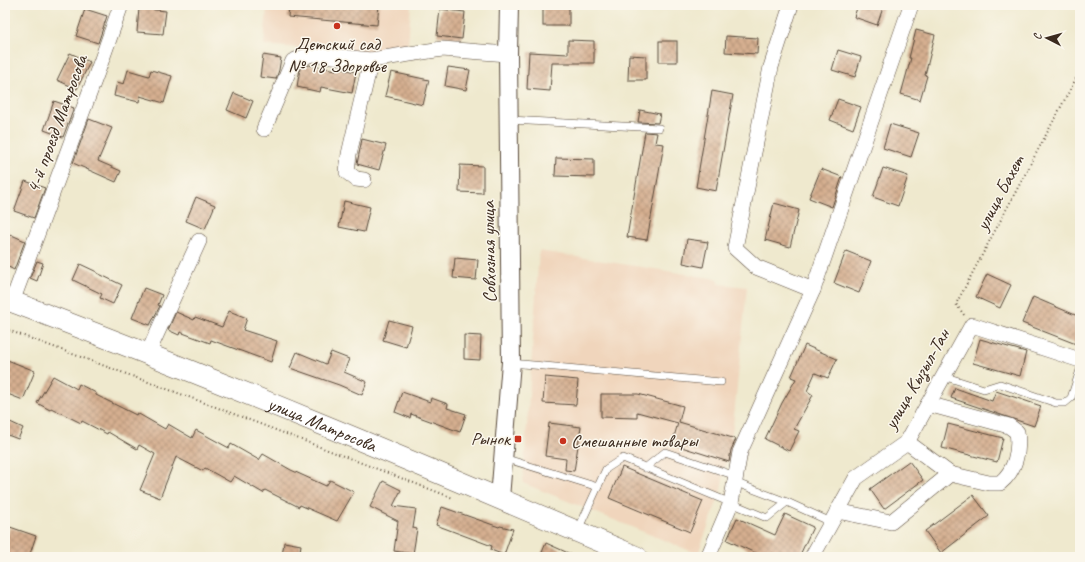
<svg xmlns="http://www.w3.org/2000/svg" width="1085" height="562" font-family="Caveat,sans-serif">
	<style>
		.built { fill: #f0d5bc }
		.building { fill: url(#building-cross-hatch) }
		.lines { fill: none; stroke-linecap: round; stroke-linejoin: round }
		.service-casing { stroke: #564738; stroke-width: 8 }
		.minor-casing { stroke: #564738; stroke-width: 16 }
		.tertiary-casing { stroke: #564738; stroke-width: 20 }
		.secondary-casing { stroke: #564738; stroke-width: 22 }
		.path { stroke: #564738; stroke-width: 2; stroke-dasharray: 1 3; stroke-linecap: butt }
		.service { stroke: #fff; stroke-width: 7 }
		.minor { stroke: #fff; stroke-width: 15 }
		.tertiary { stroke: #fff; stroke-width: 18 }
		.secondary { stroke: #fff; stroke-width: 21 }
		.poi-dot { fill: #c8321e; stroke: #fbf7ec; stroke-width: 1.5 }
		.labels { text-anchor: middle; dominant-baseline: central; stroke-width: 3; stroke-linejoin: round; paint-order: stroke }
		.poi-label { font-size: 19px; fill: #3b2a1e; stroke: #fbf7ec }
		.street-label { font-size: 19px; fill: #3b2a1e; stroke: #fbf7ec }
	</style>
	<defs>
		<pattern id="building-cross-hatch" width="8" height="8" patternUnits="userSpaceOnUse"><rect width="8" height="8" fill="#d5af90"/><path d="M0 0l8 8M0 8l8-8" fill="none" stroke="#ae8f75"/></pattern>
	</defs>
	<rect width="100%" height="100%" fill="#fbf7ec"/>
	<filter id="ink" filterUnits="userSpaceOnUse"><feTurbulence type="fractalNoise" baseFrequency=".025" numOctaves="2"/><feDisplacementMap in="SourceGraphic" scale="8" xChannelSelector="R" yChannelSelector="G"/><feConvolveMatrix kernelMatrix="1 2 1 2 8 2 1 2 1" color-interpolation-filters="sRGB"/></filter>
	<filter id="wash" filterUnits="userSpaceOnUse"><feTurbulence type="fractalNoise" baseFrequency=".012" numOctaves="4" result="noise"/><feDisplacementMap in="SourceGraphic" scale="16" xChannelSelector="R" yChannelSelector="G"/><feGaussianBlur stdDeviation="0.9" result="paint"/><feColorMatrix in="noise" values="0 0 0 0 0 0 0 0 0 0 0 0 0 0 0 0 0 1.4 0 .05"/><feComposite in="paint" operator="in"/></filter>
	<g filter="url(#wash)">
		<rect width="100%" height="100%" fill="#efe9ce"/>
		<g class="built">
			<polygon points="278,5 411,5 407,58 264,45 267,7"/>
			<polygon points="539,251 718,279 718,284 747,287 733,426 720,494 698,554 523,483"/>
		</g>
		<g id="blocks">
			<g class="building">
				<polygon points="289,5 379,5 377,25 288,17"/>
				<rect x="543" y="5" width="26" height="21"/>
				<polygon points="858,5 884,5 877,25 854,17"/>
				<polygon points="139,8 166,11 163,34 137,32"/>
				<polygon points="85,9 107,16 98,43 76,36"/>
				<polygon points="440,9 465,12 462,39 437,36"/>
				<polygon points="916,30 935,35 925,75 927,76 920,100 901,94 911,58 909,58"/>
				<polygon points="726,36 758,38 757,54 725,52"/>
				<polygon points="568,40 594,41 594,63 552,63 550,91 527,89 529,52 568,54"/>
				<rect x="659" y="41" width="18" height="21"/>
				<polygon points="838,50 861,57 855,77 832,70"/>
				<polygon points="70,53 90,62 77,89 57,80"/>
				<polygon points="263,55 281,58 279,70 276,79 260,77"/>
				<polygon points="629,55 646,56 646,80 628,80"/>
				<polygon points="309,65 336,70 336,68 356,72 352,93 321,87 320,92 297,87 300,68"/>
				<polygon points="448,67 470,70 466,90 445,86"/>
				<polygon points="128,70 149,76 151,70 172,76 164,103 140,96 139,102 114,96 117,82 124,84"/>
				<polygon points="391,72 429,80 423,105 385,96"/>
				<polygon points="712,91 733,95 716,191 696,187"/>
				<polygon points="234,93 253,101 246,118 227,110"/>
				<polygon points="838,99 861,107 853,129 830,120"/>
				<polygon points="54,101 74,108 63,137 44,130"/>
				<polygon points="640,110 660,114 658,123 638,122"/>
				<polygon points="89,119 112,128 98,161 121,171 116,182 73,163"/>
				<polygon points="890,124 919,133 911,157 883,148"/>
				<polygon points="645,132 657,133 655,143 664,144 647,240 627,237"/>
				<polygon points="362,139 386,145 379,170 357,164"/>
				<polygon points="556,158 594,159 594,177 555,176"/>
				<polygon points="460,165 483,166 483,193 459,192"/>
				<polygon points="883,168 908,176 898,206 873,197"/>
				<polygon points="821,169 842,177 832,207 809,198"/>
				<polygon points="25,181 45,188 34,218 14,211"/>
				<polygon points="196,197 215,205 205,229 186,221"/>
				<polygon points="344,201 370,207 364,232 339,227"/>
				<polygon points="774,203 799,210 790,247 765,240"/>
				<polygon points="5,232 25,241 14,270 5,265"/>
				<polygon points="687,239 708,242 703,267 683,263"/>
				<polygon points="846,251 871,261 859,293 834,283"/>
				<polygon points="455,258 478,260 476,280 453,278"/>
				<polygon points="37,261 43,263 37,281 30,278"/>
				<polygon points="80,264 97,272 97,273 122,285 113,304 100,298 102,294 73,280"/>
				<polygon points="987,274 1011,285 1000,308 976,297"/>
				<polygon points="144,288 162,295 158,305 160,306 150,325 132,318"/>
				<polygon points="1033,297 1080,317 1080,333 1076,344 1022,323"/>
				<polygon points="229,311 247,318 243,330 277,341 271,362 211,340 210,343 180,332 179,335 168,330 176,312 194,320 195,317 222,327"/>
				<polygon points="389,320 412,326 406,347 383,340"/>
				<polygon points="464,335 481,336 480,360 464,359"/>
				<polygon points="980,339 1026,352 1020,376 973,363"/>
				<polygon points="805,345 837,359 828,378 815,373 807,391 813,395 794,429 799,431 789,451 765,439 782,403 796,379 791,377"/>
				<polygon points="297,352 326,364 331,352 349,359 344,372 367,382 362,395 339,385 290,368"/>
				<polygon points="5,359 35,371 23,400 5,393"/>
				<polygon points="53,376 77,389 79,384 96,393 96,395 136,415 137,413 165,429 168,424 192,438 196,430 229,448 231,444 259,460 263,454 291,470 326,486 330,480 354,492 337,521 300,505 299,507 265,490 263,493 234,476 230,482 205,468 203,471 176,457 160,498 140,490 155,454 139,445 137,449 108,432 107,434 82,421 81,423 51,408 50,410 37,403"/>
				<polygon points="545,377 578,380 576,405 543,403"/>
				<polygon points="955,388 992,401 996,391 1041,406 1034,426 951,398"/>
				<polygon points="402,392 430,402 431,398 448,404 447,408 466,414 460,432 411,414 410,418 395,412"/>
				<polygon points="601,394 638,394 683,406 679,422 736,439 731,450 729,462 672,444 678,423 637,412 637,418 601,417"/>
				<polygon points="8,421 23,428 18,439 5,434 5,428"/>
				<polygon points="549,423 581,427 574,471 565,470 566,459 545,456"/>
				<polygon points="948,424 1003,438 997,462 942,448"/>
				<polygon points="909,461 923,480 884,509 870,489"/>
				<polygon points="622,467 703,501 690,532 609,498"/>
				<polygon points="383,481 401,490 393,506 416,509 413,528 417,529 413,554 394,551 398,521 370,507"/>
				<polygon points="973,495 989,516 941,553 925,531"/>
				<polygon points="442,507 499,527 500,526 513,529 504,555 491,550 492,546 436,525"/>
				<polygon points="785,514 813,527 799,557 764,557 727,540 737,518 775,535"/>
				<polygon points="10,527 36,536 29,557 5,557 5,541"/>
				<polygon points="284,542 301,545 299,557 282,557"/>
				<polygon points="546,543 577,557 540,557"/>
			</g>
		</g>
	</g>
	<g filter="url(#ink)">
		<use href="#blocks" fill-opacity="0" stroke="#564738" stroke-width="1"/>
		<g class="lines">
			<defs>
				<g id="service">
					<polyline points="510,120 659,128"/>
					<polyline points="511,363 721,382"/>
					<polyline points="943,376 984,389 1000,384 1056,403 1065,403 1071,398 1080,370"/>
					<polyline points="504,458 598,487"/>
					<polyline points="645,468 665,452 736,476"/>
					<polyline points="734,482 787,502"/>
					<polyline points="578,530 606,469 623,458 767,518 787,502 831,522"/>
				</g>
				<g id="minor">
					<polyline points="791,5 771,67 735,248 756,267 813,290"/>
					<polyline points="264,129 293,61 312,54 371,60 442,49 508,54"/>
					<polyline points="364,180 356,179 347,172 349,154 371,60"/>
					<polyline points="12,302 102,59 121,5"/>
					<polyline points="148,353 199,241"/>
					<path d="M928,404L1009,426L1017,432C1020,451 1015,471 1000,483H989L950,474"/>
					<polyline points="837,511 891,522 950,474 907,442"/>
					<polyline points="708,557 731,503 740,452 813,290 911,5"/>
					<polyline points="812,557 856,478 907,442 972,325 1080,360"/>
				</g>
				<polyline id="tertiary" points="500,498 511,362 508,54 509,5"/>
				<g id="secondary">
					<path id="s1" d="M5,299C218,379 428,468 637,557"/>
				</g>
			</defs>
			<use href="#service" class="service-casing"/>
			<use href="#minor" class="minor-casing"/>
			<use href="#tertiary" class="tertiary-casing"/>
			<use href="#secondary" class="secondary-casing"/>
			<g class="path">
				<polyline points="964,315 956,304 1080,71"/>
				<polyline points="5,329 213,406 453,498"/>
			</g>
			<use href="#service" class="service"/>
			<use href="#minor" class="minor"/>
			<use href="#tertiary" class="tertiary"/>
			<use href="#secondary" class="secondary"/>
		</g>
	</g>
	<g class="poi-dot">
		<circle cx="337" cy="26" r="4"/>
		<rect x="514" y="435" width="8" height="8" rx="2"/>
		<circle cx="563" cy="441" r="4"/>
	</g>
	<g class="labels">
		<g class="poi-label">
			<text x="337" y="44">Детский сад<tspan x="337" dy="22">№ 18 Здоровье</tspan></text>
			<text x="510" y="439" text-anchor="end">Рынок</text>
			<text x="571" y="441" text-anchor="start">Смешанные товары</text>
		</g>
		<g class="street-label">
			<text transform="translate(57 124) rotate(-70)">4-й проезд Матросова</text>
			<text transform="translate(1000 193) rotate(-62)">улица Бахет</text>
			<text transform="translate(489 252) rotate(-91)">Совхозная улица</text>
			<text transform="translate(917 379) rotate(-60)">улица Кызыл-Тан</text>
			<text stroke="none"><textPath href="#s1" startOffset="341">улица Матросова</textPath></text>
		</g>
	</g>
	<rect width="1085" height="562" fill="none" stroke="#fbf7ec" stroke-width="20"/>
	<g transform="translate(1047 38) rotate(276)" stroke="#fbf7ec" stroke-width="3" paint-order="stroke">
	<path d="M0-3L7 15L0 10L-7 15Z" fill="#3b2a1e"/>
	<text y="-6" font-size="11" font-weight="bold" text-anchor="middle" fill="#3b2a1e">С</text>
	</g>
</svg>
